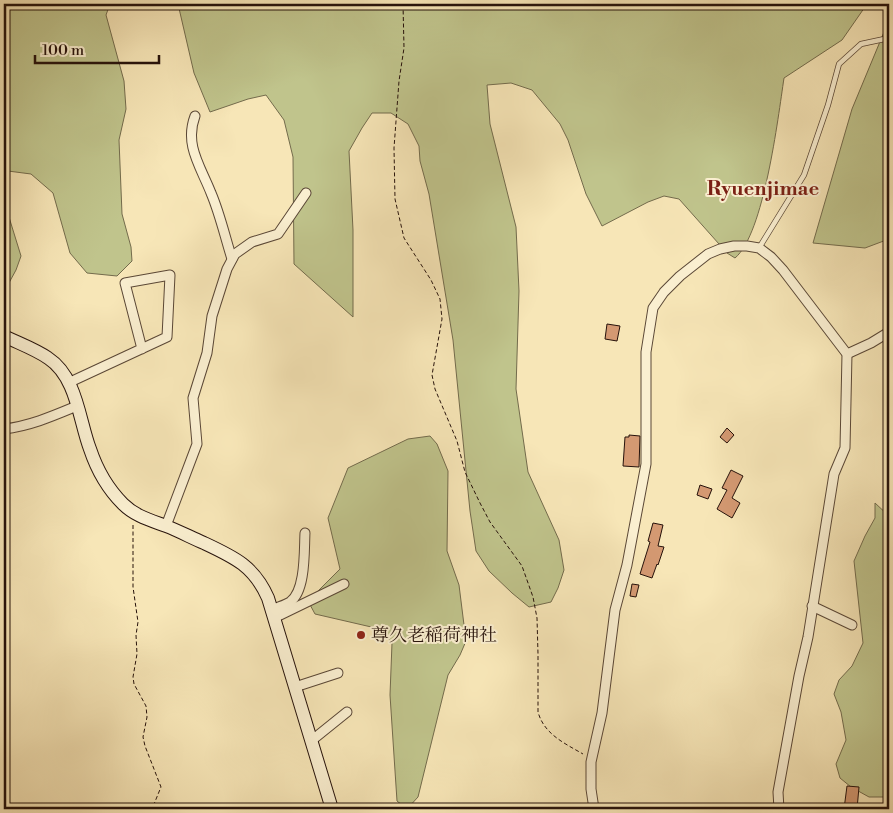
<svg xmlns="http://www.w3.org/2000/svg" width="893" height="813" font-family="'Libre Bodoni','Noto Serif JP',serif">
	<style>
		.green { fill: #c0c48c; stroke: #736b4c }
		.building { fill: #d49972; stroke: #26120b }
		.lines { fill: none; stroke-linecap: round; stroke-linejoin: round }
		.lane-casing { stroke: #5a4736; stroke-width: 6 }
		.street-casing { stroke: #5a4736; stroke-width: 11 }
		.secondary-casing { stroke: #26120b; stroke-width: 14 }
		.path { stroke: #26120b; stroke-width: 1; stroke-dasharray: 4 2.5; stroke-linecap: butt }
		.lane { stroke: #faefd0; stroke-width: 4.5 }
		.street { stroke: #faefd0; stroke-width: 9 }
		.secondary { stroke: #faefd0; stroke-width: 12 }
		.poi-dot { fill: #8f2418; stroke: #faefd0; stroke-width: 2 }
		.labels { text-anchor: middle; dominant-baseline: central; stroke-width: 4; stroke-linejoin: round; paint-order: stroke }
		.poi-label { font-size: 18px; fill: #26120b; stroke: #faefd0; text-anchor: start }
		.quarter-label { font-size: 20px; font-weight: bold; fill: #7a1f14; stroke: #faefd0 }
	</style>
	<rect width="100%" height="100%" fill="#f7e6b7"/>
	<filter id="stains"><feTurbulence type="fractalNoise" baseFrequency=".004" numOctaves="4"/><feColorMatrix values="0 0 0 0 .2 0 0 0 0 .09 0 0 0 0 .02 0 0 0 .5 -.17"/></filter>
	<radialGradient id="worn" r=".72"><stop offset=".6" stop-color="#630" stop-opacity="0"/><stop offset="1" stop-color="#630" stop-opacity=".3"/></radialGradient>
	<g class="green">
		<polygon points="4,4 110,4 106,15 124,81 126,109 119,140 122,214 131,247 132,261 117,276 87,273 70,253 53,193 31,174 8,171 4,193"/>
		<path d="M178,4H867L842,40L784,78C778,118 764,234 735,258L727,253L679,199L664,196L648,202L602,226L586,194L568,140L560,124L532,90L511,83L487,85L490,124L516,227L519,291L516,389L528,472L559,540L564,570L558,588L551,602L529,607L512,593L489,571L476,551L470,511L453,340L429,194L420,161L419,146L408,124L391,113H372L362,128L349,151L353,230V317L294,264L293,157L284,120L266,95L248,99L210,112L194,73Z"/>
		<polygon points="889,20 889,239 865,248 813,243 852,109"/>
		<polygon points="4,201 21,256 16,270 4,292"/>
		<polygon points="430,436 437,444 448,471 447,551 459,585 466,641 460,655 448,675 418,797 407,809 397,801 390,695 392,643 380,629 315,614 308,601 340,569 328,518 348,468 408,439"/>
		<polygon points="875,503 889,516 889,797 869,797 851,787 840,778 836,764 846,740 841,712 834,694 839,680 852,666 863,643 854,561 865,536 875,518"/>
	</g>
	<g class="building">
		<polygon points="607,324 620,326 617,341 605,339"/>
		<polygon points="727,428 734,435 727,443 720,437"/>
		<polygon points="629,435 640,436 639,467 623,466 625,437 629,437"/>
		<polygon points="731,470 743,476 732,498 740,503 732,518 717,509 727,490 722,488"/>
		<polygon points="700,485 712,489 708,499 697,495"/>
		<polygon points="653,523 663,525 658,546 664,547 658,565 657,564 652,578 640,574 650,542 648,541"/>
		<polygon points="632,584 639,585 636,597 630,596"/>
		<polygon points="847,786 859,787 857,809 844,809"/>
	</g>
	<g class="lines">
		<defs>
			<polyline id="lane" points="759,248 804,175 828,105 839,64 861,44 889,38"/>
			<g id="street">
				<path d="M195,116C184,145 201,167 211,193C220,214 225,237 232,259"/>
				<polyline points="847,354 871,343 889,332"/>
				<polyline points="68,383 167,337 170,275 125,283 142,349"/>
				<path d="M4,429C30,426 53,416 77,406"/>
				<polyline points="166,526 197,444 193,398 207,353 212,316 227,269 235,254 252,242 278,234 306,193"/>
				<polyline points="812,606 852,625"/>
				<path d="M272,610C278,607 285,605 290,602C306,591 304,550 305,533"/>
				<polyline points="274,618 344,584"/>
				<polyline points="295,687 338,673"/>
				<polyline points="311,741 347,712"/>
				<polyline points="594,809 591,789 591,762 602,713 615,610 627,565 646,464 646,352 653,308 664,292 680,276 708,254 720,249 734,246 747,246 759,248 771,257 783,270 847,354 845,448 834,474 808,637 799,676 778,792 779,809"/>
			</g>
			<path id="secondary" d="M4,336C18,343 35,349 48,358C77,377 79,420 90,449C97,470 107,488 123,504C135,516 150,520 166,526C179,531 192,538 204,543C234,557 254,566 268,598L332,809"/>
		</defs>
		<use href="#lane" class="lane-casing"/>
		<use href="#street" class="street-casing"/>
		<use href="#secondary" class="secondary-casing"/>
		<g class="path">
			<path d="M403,4L404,48L399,81L394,148L395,199L404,238L431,280L440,299L442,319L432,375L435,389L457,441L465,472L480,503L490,522L522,566L533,597L537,618L538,654V712C544,734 564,743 583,754"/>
			<polyline points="133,525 133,587 138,622 136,635 137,654 133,677 134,684 146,706 147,717 143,737 145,746 161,787 152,809"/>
		</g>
		<use href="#lane" class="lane"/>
		<use href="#street" class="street"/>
		<use href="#secondary" class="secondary"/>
	</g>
	<circle class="poi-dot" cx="361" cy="635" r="5"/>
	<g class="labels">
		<g class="poi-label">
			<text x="371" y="635">尊久老稲荷神社</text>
		</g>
		<g class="quarter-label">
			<text x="763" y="189">Ryuenjimae</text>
		</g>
	</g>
	<rect width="893" height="813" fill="none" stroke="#f7e6b7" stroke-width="20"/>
	<rect x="5" y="5" width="883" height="803" fill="none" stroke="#26120b" stroke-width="2.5"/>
	<rect x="10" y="10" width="873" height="793" fill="none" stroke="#26120b"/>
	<path d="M35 55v8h124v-8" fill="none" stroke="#26120b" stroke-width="2.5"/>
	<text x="42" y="55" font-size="15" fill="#26120b" stroke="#faefd0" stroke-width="4" paint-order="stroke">100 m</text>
	<rect width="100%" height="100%" filter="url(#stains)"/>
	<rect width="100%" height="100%" fill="url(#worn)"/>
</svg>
